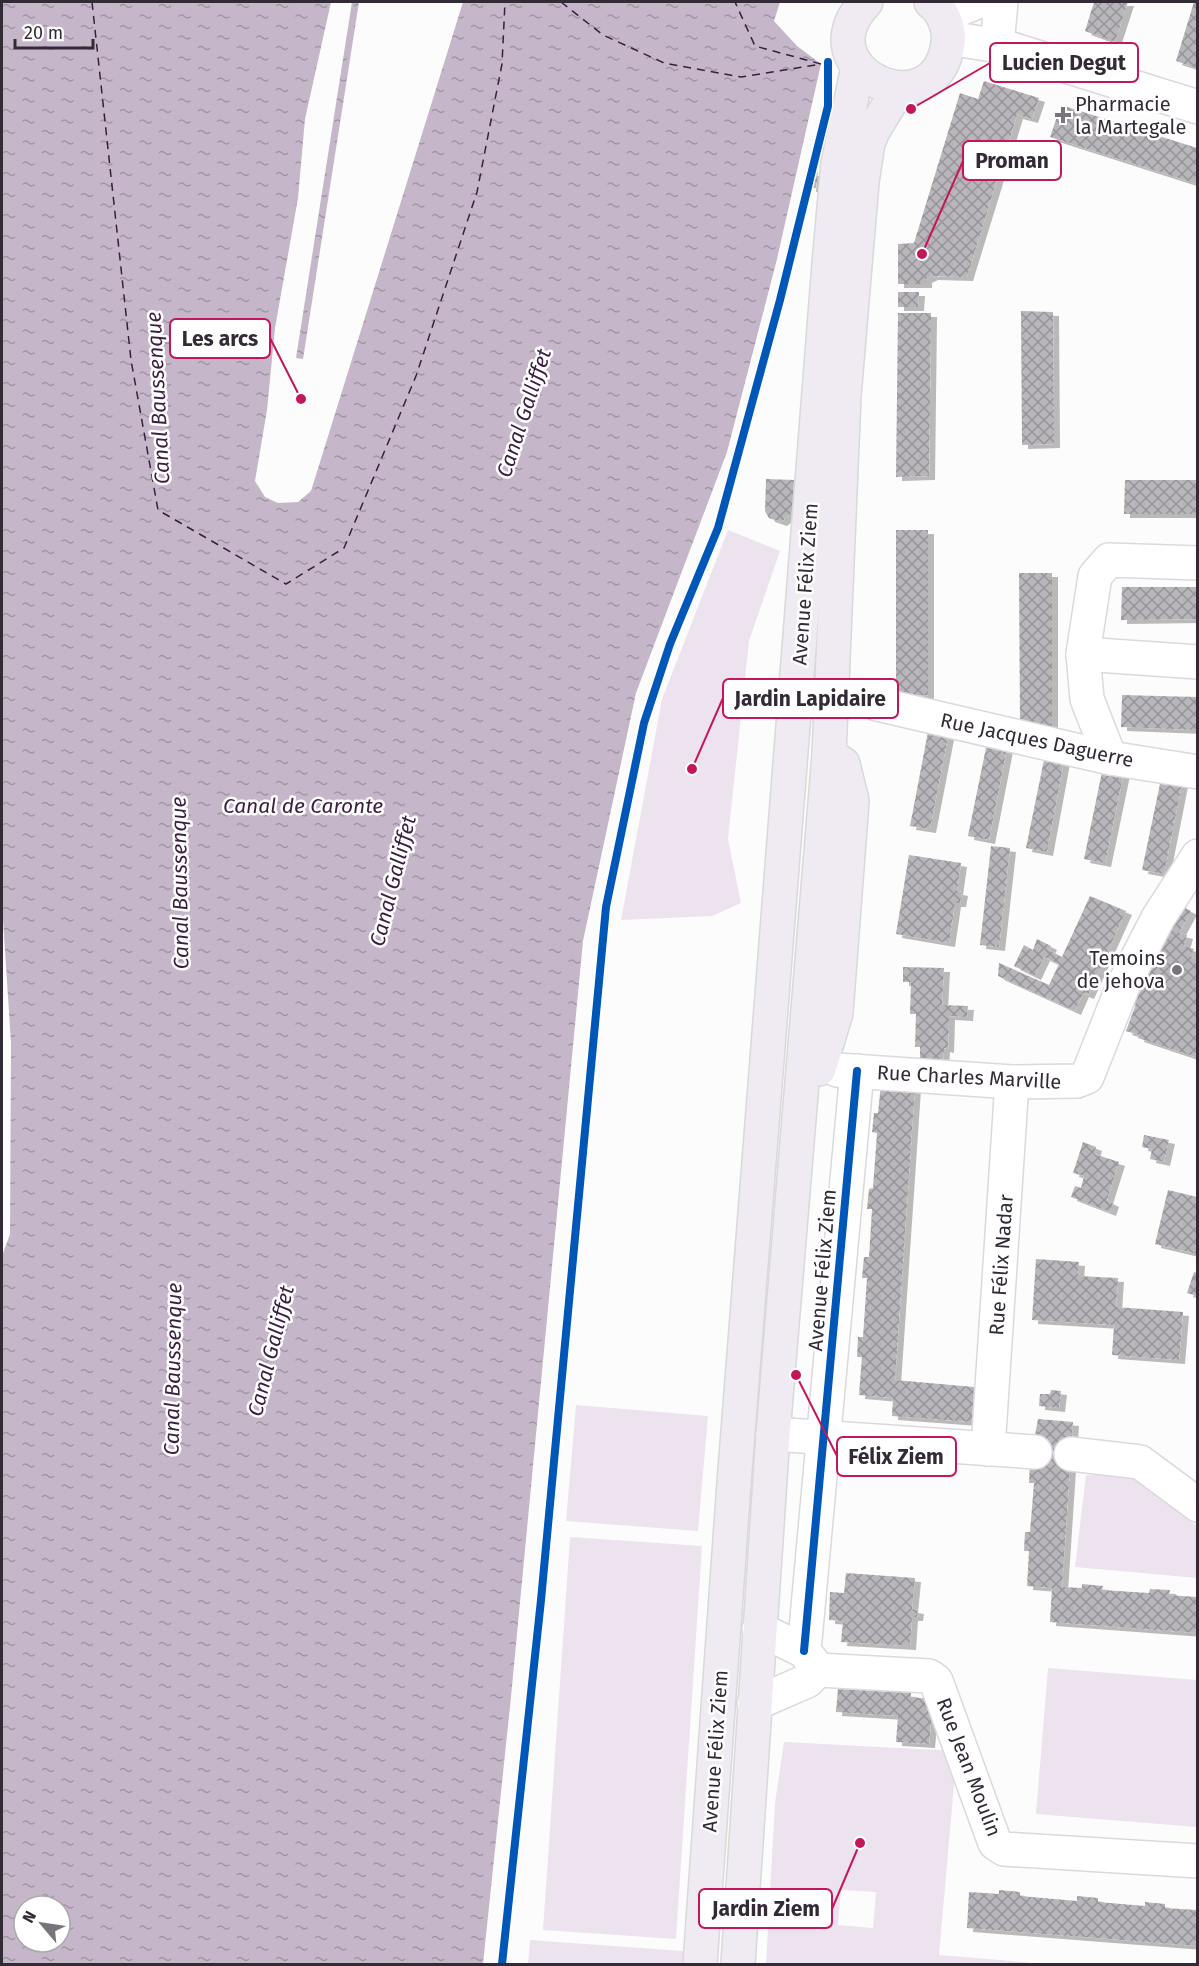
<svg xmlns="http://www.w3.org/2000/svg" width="1199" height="1966" font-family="'Fira Sans',sans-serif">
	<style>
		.park { fill: #ece3ef; fill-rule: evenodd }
		.water { fill: url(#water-ripples); fill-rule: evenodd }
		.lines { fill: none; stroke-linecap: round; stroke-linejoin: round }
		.ferry { stroke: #3a1e42; stroke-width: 1.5; stroke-dasharray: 8 6; stroke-linecap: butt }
		.building { fill: url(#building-cross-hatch); filter: url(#shadow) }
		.minor-casing { stroke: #dcd8dd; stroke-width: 36 }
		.major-casing { stroke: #d9d8da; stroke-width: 36 }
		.minor { stroke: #fff; stroke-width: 33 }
		.major { stroke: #f0ebf2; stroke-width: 33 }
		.cycleway-casing { stroke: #fff; stroke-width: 11 }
		.cycleway { stroke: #0057b8; stroke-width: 8 }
		.poi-dot { fill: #79747b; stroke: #fff; stroke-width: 2 }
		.labels { text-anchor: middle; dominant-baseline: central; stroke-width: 5; stroke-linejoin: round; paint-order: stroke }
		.poi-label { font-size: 20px; fill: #322a35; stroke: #fff; text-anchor: start }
		.street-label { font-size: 20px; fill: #322a35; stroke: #fff }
		.water-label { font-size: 21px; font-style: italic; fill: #3a1e42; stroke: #fff }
		.leader { fill: none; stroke: #c2185b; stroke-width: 2 }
		.callout-dot { fill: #c2185b; stroke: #fff; stroke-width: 2 }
		.callout { fill: #fff; stroke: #c2185b; stroke-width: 2 }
		.callout-label { font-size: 21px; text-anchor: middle; font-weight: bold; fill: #322a35 }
	</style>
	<defs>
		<pattern id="water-ripples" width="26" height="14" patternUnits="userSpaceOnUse" patternTransform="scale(1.5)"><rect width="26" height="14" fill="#c5b7c9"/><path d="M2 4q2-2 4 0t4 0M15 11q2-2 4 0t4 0" fill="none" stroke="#a195a4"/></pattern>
		<pattern id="building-cross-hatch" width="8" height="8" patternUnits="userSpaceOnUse" patternTransform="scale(1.5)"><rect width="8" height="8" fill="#b9b6bb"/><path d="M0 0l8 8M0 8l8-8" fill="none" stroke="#979499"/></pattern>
		<filter id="shadow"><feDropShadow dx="6" dy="4" stdDeviation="0" flood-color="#0004"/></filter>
	</defs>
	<rect width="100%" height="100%" fill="#fcfcfc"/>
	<g class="park">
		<polygon points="728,530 780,551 749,641 728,839 741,903 712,916 621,920 662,699"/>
		<polygon points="576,1405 708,1416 698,1531 566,1521"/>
		<polygon points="1086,1475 1133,1475 1197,1526 1197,1578 1075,1567"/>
		<polygon points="570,1537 702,1546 676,1939 543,1930"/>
		<polygon points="1048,1668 1197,1680 1197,1827 1036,1814"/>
		<path d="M784,1742L957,1751L939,1955L1047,1964H766L775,1803ZM841,1890L876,1892L873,1928L838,1925Z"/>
		<polygon points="530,1940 684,1951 683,1964 528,1964"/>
	</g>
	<g class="water">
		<path d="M2,2H331L305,119L298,198L275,328L267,410L255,481L265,497L278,503L298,502L311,491L463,2H780L774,21L797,46L821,64L777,259L727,452L636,693L583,941L511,1697L483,1964H2V1256L10,1234L11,1043L2,904ZM24,1906H60V1942H24Z"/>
		<polygon points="352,2 359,2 303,359 296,358"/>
	</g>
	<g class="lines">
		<g class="ferry">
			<polyline points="92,2 131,360 158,510 286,584 344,548 416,376 477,192 502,64 505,2"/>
			<polyline points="561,2 603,35 664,63 741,77 821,64 755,46 735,2"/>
		</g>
	</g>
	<g class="building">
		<polygon points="1094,2 1128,2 1115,42 1085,31"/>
		<polygon points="1194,2 1197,2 1197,68 1176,61"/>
		<polygon points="984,81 1039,98 1032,119 1017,115 967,277 932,276 926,279 926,284 898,284 898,244 914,243 960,93 978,99"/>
		<polygon points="1061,105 1197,148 1197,184 1050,137"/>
		<polygon points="811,172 818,172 816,188 810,188"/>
		<polygon points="898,292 919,292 918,307 898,307"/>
		<polygon points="1021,311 1053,312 1054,444 1022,445"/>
		<polygon points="898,313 931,313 929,476 896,477"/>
		<polygon points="766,479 794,480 792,513 781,522 769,518 765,511"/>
		<polygon points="1125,480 1197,480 1197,514 1124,514"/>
		<polygon points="896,530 928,530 928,695 896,696"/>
		<polygon points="1019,573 1052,573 1052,727 1020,727"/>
		<polygon points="1122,587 1197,587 1197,619 1121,620"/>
		<polygon points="1122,695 1197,697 1197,730 1121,727"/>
		<polygon points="928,732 948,736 930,829 910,826"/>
		<polygon points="987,743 1007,748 989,840 968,836"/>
		<polygon points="1045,755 1064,760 1047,852 1026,848"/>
		<polygon points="1103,767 1124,772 1105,863 1084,859"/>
		<polygon points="1161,779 1182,783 1164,874 1142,870"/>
		<polygon points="991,846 1010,848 999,947 980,945"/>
		<polygon points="909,855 961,863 957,891 962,892 960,903 955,903 949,943 896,934"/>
		<polygon points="1090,896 1126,911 1088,995 1083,993 1075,1011 998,976 999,963 1049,985 1059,964 1044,957 1035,976 1014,966 1024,945 1033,950 1037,939 1051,946 1049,950 1062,957"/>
		<polygon points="1176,903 1191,911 1179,933 1187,935 1184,946 1194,949 1191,957 1197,959 1197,1064 1195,1057 1138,1038 1139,1035 1126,1031 1136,1004 1126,1001"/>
		<polygon points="903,967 944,968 942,1005 968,1006 967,1017 949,1016 948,1049 944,1048 943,1064 920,1063 920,1047 915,1047 916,1014 910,1014 911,982 903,982"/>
		<polygon points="881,1084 915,1086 895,1380 974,1387 972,1422 892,1416 893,1398 859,1395 862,1357 857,1357 858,1337 863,1337 867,1278 862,1278 864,1257 869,1257 872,1209 867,1209 869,1189 873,1188 877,1133 872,1132 874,1113 878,1113"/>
		<polygon points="1144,1135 1169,1140 1164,1162 1150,1159 1152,1149 1142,1147"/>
		<polygon points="1083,1142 1096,1147 1094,1154 1119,1162 1107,1200 1113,1203 1110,1212 1071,1197 1075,1186 1081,1188 1084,1176 1073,1173"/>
		<polygon points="1168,1190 1197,1197 1197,1254 1155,1244"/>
		<polygon points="1036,1259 1079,1262 1078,1276 1118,1278 1116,1307 1183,1312 1179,1360 1112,1355 1114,1325 1032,1320"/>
		<polygon points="1194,1272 1197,1273 1197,1296 1187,1293"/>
		<polygon points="1051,1390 1061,1391 1059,1408 1039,1406 1040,1394 1050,1394"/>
		<polygon points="1038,1419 1073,1422 1062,1587 1082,1588 1082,1584 1103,1586 1102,1590 1149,1593 1150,1589 1170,1590 1169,1595 1197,1597 1197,1633 1050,1622 1052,1588 1027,1586 1029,1551 1024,1551 1025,1532 1030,1532 1034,1483 1029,1483 1030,1462"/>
		<polygon points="846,1573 915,1578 912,1609 918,1610 917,1617 912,1617 910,1646 841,1642 843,1621 829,1620 830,1592 844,1593"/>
		<polygon points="838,1689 911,1693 911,1697 929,1699 928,1712 932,1712 929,1744 896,1742 898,1716 836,1712"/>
		<polygon points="999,1890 1020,1892 1020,1896 1077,1901 1077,1896 1098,1898 1098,1902 1145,1906 1145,1902 1165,1904 1165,1908 1197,1910 1197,1946 967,1928 969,1892 999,1894"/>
	</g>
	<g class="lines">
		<defs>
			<g id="minor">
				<polyline points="943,16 977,2"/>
				<polyline points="949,38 1005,47 1198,107"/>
				<polyline points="997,45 1001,2"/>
				<polyline points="1083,654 1198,662"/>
				<polyline points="877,704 1110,758 1198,772"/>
				<polyline points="1110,758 1087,699 1083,654 1095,576 1109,560 1198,563"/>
				<polyline points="837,1070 1012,1082 1077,1081 1087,1077 1123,986 1158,918 1198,856"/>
				<polyline points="773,1434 1035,1452"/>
				<polyline points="988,1449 1012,1082"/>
				<polyline points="1071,1454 1140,1462 1198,1505"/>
				<polyline points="759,1629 804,1651 817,1668"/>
				<polyline points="804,1651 857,1071"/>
				<polyline points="818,1670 929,1676 936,1681 995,1843 1004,1849 1198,1861"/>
				<polyline points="754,1704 807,1681 818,1670"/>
			</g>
			<g id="major">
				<path d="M866,2C800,70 936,133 948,43C950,28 943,11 931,2"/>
				<polyline points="804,1067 819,1069 836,1013 852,801 843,764 829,755"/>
				<polyline points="700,1964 734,1483 829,264 838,163 858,67"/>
				<polyline points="738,1964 773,1434 829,755 844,396 862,182 868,143 873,131 899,88"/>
			</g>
		</defs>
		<use href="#minor" class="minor-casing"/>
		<use href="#major" class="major-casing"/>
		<use href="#minor" class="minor"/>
		<use href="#major" class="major"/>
		<defs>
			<g id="cycleway">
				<polyline points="804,1651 857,1071"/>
				<polyline points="502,1964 541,1600 606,907 644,723 670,644 718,528 780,300 828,106 828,62"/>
			</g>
		</defs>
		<use href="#cycleway" class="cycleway-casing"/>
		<use href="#cycleway" class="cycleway"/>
	</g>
	<g class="poi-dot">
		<path d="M1060 106h6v6h6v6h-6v6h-6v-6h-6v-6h6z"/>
		<circle cx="1177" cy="970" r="6"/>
	</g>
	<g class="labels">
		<g class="poi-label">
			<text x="1075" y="104">Pharmacie<tspan x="1075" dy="23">la Martegale</tspan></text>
			<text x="1165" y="958" text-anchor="end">Temoins<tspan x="1165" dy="23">de jehova</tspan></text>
		</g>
		<g class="street-label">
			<text transform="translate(805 584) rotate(-86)">Avenue Félix Ziem</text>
			<text transform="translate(1037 740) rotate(12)">Rue Jacques Daguerre</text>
			<text transform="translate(969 1077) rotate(3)">Rue Charles Marville</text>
			<text transform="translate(1001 1265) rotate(-86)">Rue Félix Nadar</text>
			<text transform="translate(822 1270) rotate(-85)">Avenue Félix Ziem</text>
			<text transform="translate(715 1751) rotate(-86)">Avenue Félix Ziem</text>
			<text transform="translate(969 1767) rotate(69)">Rue Jean Moulin</text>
		</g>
		<g class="water-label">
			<text transform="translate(158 398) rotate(-93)">Canal Baussenque</text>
			<text transform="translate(524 413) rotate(-72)">Canal Galliffet</text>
			<text x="303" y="806">Canal de Caronte</text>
			<text transform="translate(393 881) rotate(-76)">Canal Galliffet</text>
			<text transform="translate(180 883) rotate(-91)">Canal Baussenque</text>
			<text transform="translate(271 1351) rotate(-76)">Canal Galliffet</text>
			<text transform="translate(173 1369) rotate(-89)">Canal Baussenque</text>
		</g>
	</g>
	<path class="leader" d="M911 109L990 63M922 254L963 161M301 399L270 338M692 769L723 698M796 1375L837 1456M860 1843L832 1909"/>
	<g class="callout-dot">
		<circle cx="911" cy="109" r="6"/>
		<circle cx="922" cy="254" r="6"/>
		<circle cx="301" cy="399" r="6"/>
		<circle cx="692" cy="769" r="6"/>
		<circle cx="796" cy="1375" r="6"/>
		<circle cx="860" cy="1843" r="6"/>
	</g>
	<g class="callout">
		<rect x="990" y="43" width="148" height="39" rx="6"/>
		<rect x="963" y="141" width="98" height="39" rx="6"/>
		<rect x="170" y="319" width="100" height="39" rx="6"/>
		<rect x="723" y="679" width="175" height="39" rx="6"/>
		<rect x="837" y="1437" width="119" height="39" rx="6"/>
		<rect x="699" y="1889" width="133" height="39" rx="6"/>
	</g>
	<g class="callout-label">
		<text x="1064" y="70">Lucien Degut</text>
		<text x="1012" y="168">Proman</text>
		<text x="220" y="346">Les arcs</text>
		<text x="810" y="706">Jardin Lapidaire</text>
		<text x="896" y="1464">Félix Ziem</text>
		<text x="766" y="1916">Jardin Ziem</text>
	</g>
	<rect width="1199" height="1966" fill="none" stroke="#322a35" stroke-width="6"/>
	<g transform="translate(42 1924) rotate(299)"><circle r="28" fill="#ffffff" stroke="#adaaae" stroke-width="1.5"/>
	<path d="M0-4.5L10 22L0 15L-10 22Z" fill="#79747b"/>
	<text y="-9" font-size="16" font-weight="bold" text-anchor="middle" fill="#322a35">N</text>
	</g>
	<path d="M15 39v9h78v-9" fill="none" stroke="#322a35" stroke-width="3"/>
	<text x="24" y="39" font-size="18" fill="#322a35" stroke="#ffffff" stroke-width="4.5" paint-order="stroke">20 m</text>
</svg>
